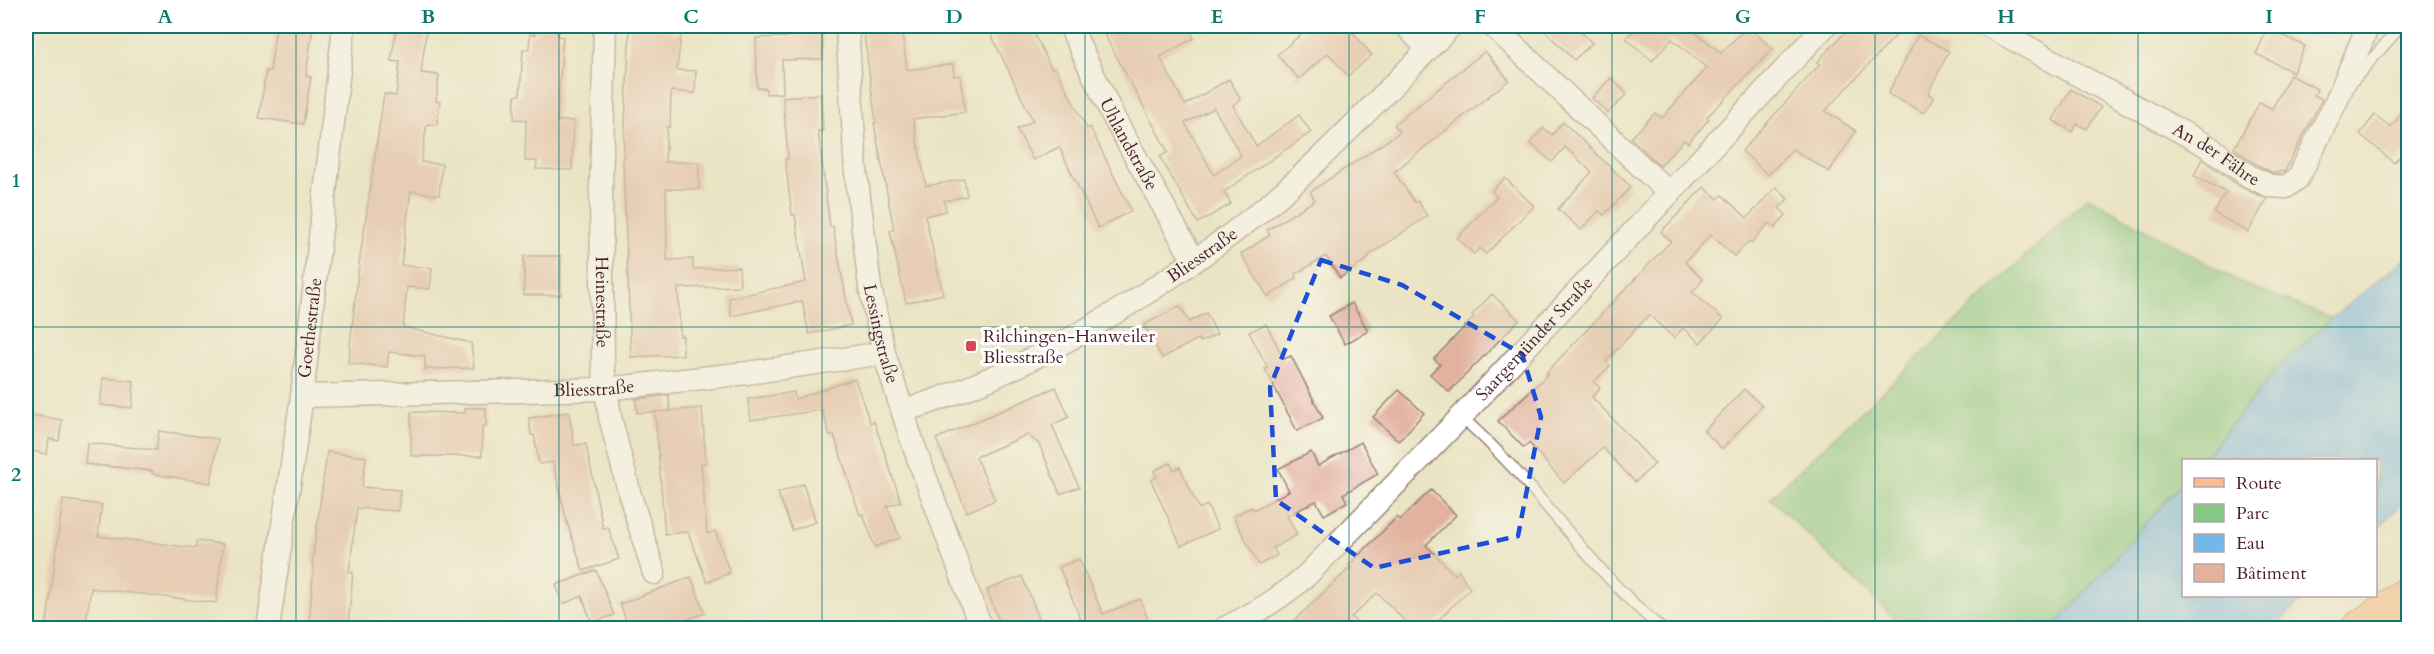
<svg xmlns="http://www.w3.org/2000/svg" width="2434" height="654" font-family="Cardo,serif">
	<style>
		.green { fill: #83c883; stroke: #667457; stroke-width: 1.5 }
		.water { fill: #74b8ea; stroke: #5f6c8a; stroke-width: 1.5 }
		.building { fill: #e2b29f; fill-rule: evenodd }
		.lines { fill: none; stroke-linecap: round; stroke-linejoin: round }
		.lane-casing { stroke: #9a8278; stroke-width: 13 }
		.street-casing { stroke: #9a8278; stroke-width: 25 }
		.primary-casing { stroke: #9a8278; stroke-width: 35 }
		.lane { stroke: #fff; stroke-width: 10 }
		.street { stroke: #fff; stroke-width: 22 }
		.primary { stroke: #f9bc8a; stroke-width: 33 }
		.marked { fill: none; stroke: #1d4ed8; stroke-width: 4.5; stroke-dasharray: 12 8; stroke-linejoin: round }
		.grid { fill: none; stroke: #0f766e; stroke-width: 1.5; stroke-opacity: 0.55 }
		.poi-dot { fill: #d1495b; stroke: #fff; stroke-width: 2 }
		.labels { text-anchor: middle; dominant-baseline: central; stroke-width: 6; stroke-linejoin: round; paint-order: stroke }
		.street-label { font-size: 18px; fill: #4a1f2b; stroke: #fff }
		.poi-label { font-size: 18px; fill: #4a1f2b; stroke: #fff; text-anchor: start }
		.neatline { fill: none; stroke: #0f766e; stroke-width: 2 }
		.grid-label { font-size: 20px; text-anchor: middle; font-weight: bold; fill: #0f766e }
	</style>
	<rect width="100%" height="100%" fill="#fff"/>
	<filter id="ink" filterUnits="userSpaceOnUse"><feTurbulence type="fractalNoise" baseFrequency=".0167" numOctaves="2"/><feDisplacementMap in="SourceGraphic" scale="12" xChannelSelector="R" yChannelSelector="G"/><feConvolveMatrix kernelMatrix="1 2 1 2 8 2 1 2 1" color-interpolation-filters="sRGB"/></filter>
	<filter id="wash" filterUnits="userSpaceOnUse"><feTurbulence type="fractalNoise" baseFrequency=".008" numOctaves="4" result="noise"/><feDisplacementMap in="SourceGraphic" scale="24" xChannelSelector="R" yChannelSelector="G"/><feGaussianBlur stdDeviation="1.35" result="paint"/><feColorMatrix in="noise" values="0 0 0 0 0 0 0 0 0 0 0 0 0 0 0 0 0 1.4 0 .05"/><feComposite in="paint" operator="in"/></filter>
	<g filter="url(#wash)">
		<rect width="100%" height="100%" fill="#ebe4c4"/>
		<polygon class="green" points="2088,197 2245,285 2332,318 2275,372 2202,460 2184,460 2183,482 2053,628 1904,628 1770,498"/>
		<g class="water">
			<polygon points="2408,256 2408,498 2376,529 2376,460 2202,460 2275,372 2332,318"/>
			<polygon points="2183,482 2184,596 2307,596 2272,628 2053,628"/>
		</g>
		<g id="blocks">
			<g class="building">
				<polygon points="276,26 313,26 306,76 311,77 303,124 259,118 266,71 270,71"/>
				<polygon points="397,26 427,26 421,73 439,75 436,101 440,102 437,125 427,124 421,162 442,164 439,195 411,191 401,265 432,268 430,289 407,287 403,327 471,343 474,368 425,369 425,356 389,352 387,367 348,363 359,265 384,94 396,96 400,62 391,61"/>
				<polygon points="537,26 559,26 558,36 563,37 557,121 573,121 572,170 536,169 537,161 525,161 526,120 514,119 515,96 520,95 523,49 529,49 530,34 536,35"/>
				<polygon points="630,26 671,26 671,33 681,34 677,70 696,71 695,93 671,91 670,127 667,127 665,162 699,162 699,189 666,189 667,260 693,259 693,269 739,267 740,286 678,288 680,336 683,336 683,355 631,357 623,162"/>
				<polygon points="787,26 822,26 823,59 782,60 783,93 766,94 766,88 757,88 756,38 787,37"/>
				<polygon points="863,26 901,26 907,70 953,64 954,76 960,75 965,112 913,119 926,186 964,179 967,196 944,201 946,211 925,216 943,294 906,303 890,231 894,230 874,123 876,123"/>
				<polygon points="987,26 1030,26 1052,69 1055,67 1087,129 1090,127 1131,211 1098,228 1059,147 1033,160 1017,129 1033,121"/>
				<path d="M1100,26H1187L1194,38L1160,57L1185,105L1229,79L1241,100L1233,105L1256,146L1299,115L1311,132L1224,192L1231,204L1198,223L1160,157L1168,152ZM1214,108L1241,156L1214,175L1185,123Z"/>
				<polygon points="1311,26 1347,26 1372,55 1348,76 1328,53 1299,79 1277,55"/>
				<polygon points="1540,26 1575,26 1592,43 1574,60"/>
				<polygon points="1638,26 1688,26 1721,53 1748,26 1773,49 1707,117 1709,119 1688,143 1684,140 1660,166 1631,138 1655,113 1662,118 1707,68 1672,39 1652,61 1626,38"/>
				<polygon points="1851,26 1905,26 1825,111 1856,131 1829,172 1793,149 1768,175 1742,151 1820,64 1817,62"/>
				<polygon points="2268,28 2305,46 2293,72 2256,54"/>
				<polygon points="1918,35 1949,51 1928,94 1934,97 1924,113 1888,94"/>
				<polygon points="1485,51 1509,80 1394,172 1415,203 1418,201 1427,216 1368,256 1369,258 1340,278 1326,256 1295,274 1297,278 1268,297 1241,254 1270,235 1267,230 1315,200 1310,192 1400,132 1394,125"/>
				<polygon points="2290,75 2317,89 2314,95 2322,99 2285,171 2273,173 2256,164 2234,148 2260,102 2272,109"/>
				<polygon points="1611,78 1627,94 1608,113 1592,98"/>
				<polygon points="2071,89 2101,107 2087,129 2077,124 2072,132 2053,120"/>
				<polygon points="821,94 823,131 818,131 830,227 833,227 851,325 809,334 802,301 731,316 729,298 806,282 795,215 792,215 785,159 788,159 783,97"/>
				<polygon points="2409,104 2409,146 2394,163 2360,134 2375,115 2391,127"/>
				<polygon points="1563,122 1631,187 1604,215 1599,211 1581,230 1558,209 1592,172 1565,147 1552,162 1530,143 1543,128 1552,135"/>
				<polygon points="2202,159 2241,187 2267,199 2248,232 2214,213 2226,192 2194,176"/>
				<polygon points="1505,178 1534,206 1486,254 1480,248 1474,254 1457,238 1497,197 1491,191"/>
				<polygon points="1704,187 1718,199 1722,195 1747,218 1776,187 1788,199 1779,208 1786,215 1775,228 1769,223 1751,243 1749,241 1734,256 1711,235 1685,262 1703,280 1692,292 1723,319 1700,343 1683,328 1674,338 1649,315 1606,361 1610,366 1594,382 1600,388 1592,397 1655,464 1635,482 1603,448 1564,483 1529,443 1524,448 1498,421 1548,374 1546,373 1671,241 1661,232"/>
				<rect x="524" y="256" width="37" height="39"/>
				<polygon points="1492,294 1519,320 1449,392 1430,374 1440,364 1434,359 1474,317 1472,315"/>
				<polygon points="1352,303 1368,331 1345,344 1329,316"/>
				<polygon points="1180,306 1189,322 1206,313 1217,334 1201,342 1198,339 1162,358 1144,325"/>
				<polygon points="1266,324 1284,359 1291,356 1323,418 1297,431 1265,369 1268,368 1249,332"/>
				<polygon points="103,378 134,381 132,408 100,405"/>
				<polygon points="855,379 870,423 874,421 901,502 887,506 900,538 875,547 863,514 860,515 834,435 830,436 822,410 751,420 748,399 794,392 795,399"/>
				<polygon points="1056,387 1069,417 1052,425 1079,487 1060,494 1039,444 1027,435 976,457 995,500 967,512 936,439"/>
				<polygon points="1744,389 1762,406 1722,449 1704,431"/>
				<polygon points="1399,390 1424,413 1399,441 1373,417"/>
				<polygon points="669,395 670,411 656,412 702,408 706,463 701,463 707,534 715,531 730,573 707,582 688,532 665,534 655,412 637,413 636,399"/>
				<polygon points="465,408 486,408 486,426 482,426 482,456 411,456 411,412 465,413"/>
				<polygon points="569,412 574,445 586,444 603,529 608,527 619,559 583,571 567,522 553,462 539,464 534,435 531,435 529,418"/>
				<polygon points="26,414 62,420 59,441 49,439 47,454 26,450"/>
				<polygon points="159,431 218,439 211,483 152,474 153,471 85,464 87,443 156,450"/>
				<polygon points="1361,442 1378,474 1343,494 1347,502 1324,515 1316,501 1287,516 1297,535 1273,548 1277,555 1259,565 1233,516 1252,507 1254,510 1289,491 1278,469 1311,452 1318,466"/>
				<polygon points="327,452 366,457 362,487 400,490 398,511 357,508 349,572 353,572 348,627 309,624 314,564 312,564"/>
				<polygon points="1170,463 1174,470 1180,467 1199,509 1207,505 1218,529 1181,546 1151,480 1157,477 1154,471"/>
				<polygon points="803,484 816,522 792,530 778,493"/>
				<polygon points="1431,490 1456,515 1426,545 1455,575 1459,571 1470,589 1430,628 1412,628 1377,593 1351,617 1362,628 1286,628 1351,567 1349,565 1397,517 1400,520"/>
				<polygon points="63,500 102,505 98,536 196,548 196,541 223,544 216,603 91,588 85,628 46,628"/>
				<polygon points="1079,559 1103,614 1140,599 1151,628 1069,628 1082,622 1059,567"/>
				<polygon points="596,570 614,615 592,623 582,596 563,604 556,585"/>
				<polygon points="1022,576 1043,628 1002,628 987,590"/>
				<polygon points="691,577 705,613 665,628 629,628 620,604"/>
			</g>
		</g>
	</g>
	<g filter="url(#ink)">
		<use href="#blocks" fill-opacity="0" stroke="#9a8278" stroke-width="1.5"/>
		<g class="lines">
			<defs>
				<g id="lane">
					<polyline points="2352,82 2401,26"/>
					<path d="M1461,417C1535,480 1586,566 1661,628"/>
				</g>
				<g id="street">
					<path id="s1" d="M605,26L601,190L603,365L610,417L630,495L654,573"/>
					<path id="s2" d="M847,26L856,172L870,287L884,353L912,441L981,628"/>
					<path id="s3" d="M1070,26L1114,118L1194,261"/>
					<polyline points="1406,26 1428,49"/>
					<polyline points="1493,26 1669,193"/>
					<path id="s4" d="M1989,26L2209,147L2249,176L2270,186L2286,187L2298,178L2336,102L2368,26"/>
					<path id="s5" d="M302,396L605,389L747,373L884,353"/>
					<path id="s6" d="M903,411C1002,381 1093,330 1178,272C1219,244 1260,214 1297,180C1350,131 1400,77 1451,26"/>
					<path id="s7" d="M268,628L302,396L344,26"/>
					<path id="s8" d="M1225,628C1255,614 1281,598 1306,576L1461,417L1825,26"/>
				</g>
				<g id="primary">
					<polyline points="2358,628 2408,593"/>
					<polyline points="2406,628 2408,627"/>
				</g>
			</defs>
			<use href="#lane" class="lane-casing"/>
			<use href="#street" class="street-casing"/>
			<use href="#primary" class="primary-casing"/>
			<use href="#lane" class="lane"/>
			<use href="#street" class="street"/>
			<use href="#primary" class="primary"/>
		</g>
	</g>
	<path d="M0 0H2434V654H0ZM1321,260L1402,285L1522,354L1541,417L1518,536L1374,568L1276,500L1270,387Z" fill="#ebe4c4" fill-opacity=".55" fill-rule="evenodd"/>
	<path class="marked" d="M1321,260L1402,285L1522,354L1541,417L1518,536L1374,568L1276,500L1270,387Z"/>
	<path class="grid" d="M296,26V628M559,26V628M822,26V628M1085,26V628M1349,26V628M1612,26V628M1875,26V628M2138,26V628M26,327H2408"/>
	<rect class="poi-dot" x="965" y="340" width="12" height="12" rx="3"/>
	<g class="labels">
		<g class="street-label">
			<text stroke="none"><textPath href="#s3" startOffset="132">Uhlandstraße</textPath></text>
			<text stroke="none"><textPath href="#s4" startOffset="261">An der Fähre</textPath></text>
			<text stroke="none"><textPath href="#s6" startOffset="339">Bliesstraße</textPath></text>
			<text stroke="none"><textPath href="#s1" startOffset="276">Heinestraße</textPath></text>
			<text stroke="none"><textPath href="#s7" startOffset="303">Goethestraße</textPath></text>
			<text stroke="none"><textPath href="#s2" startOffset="310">Lessingstraße</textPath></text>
			<text stroke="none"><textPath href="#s8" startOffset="426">Saargemünder Straße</textPath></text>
			<text stroke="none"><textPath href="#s5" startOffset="292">Bliesstraße</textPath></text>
		</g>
		<g class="poi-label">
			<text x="983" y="336">Rilchingen-Hanweiler<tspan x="983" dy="21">Bliesstraße</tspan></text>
		</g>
	</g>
	<rect width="2434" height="654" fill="none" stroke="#fff" stroke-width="66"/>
	<rect x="2182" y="459" width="195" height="138" fill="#ffffff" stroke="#b7a5aa" stroke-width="1.5"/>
	<rect x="2194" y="478" width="30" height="9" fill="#f9bc8a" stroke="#b7a5aa" stroke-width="1.5"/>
	<text x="2236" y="489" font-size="18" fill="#4a1f2b">Route</text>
	<rect x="2194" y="504" width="30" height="18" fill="#83c883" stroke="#b7a5aa" stroke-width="1.5"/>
	<text x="2236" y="519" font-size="18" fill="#4a1f2b">Parc</text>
	<rect x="2194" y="534" width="30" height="18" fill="#74b8ea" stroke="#b7a5aa" stroke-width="1.5"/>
	<text x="2236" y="549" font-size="18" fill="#4a1f2b">Eau</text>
	<rect x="2194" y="564" width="30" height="18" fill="#e2b29f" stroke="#b7a5aa" stroke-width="1.5"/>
	<text x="2236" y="579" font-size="18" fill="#4a1f2b">Bâtiment</text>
	<rect x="33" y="33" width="2368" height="588" class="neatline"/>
	<g class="grid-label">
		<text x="165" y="23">A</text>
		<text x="428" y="23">B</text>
		<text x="691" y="23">C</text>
		<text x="954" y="23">D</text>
		<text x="1217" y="23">E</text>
		<text x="1480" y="23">F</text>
		<text x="1743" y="23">G</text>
		<text x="2006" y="23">H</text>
		<text x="2269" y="23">I</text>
		<text x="16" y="187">1</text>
		<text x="16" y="481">2</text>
	</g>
</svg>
